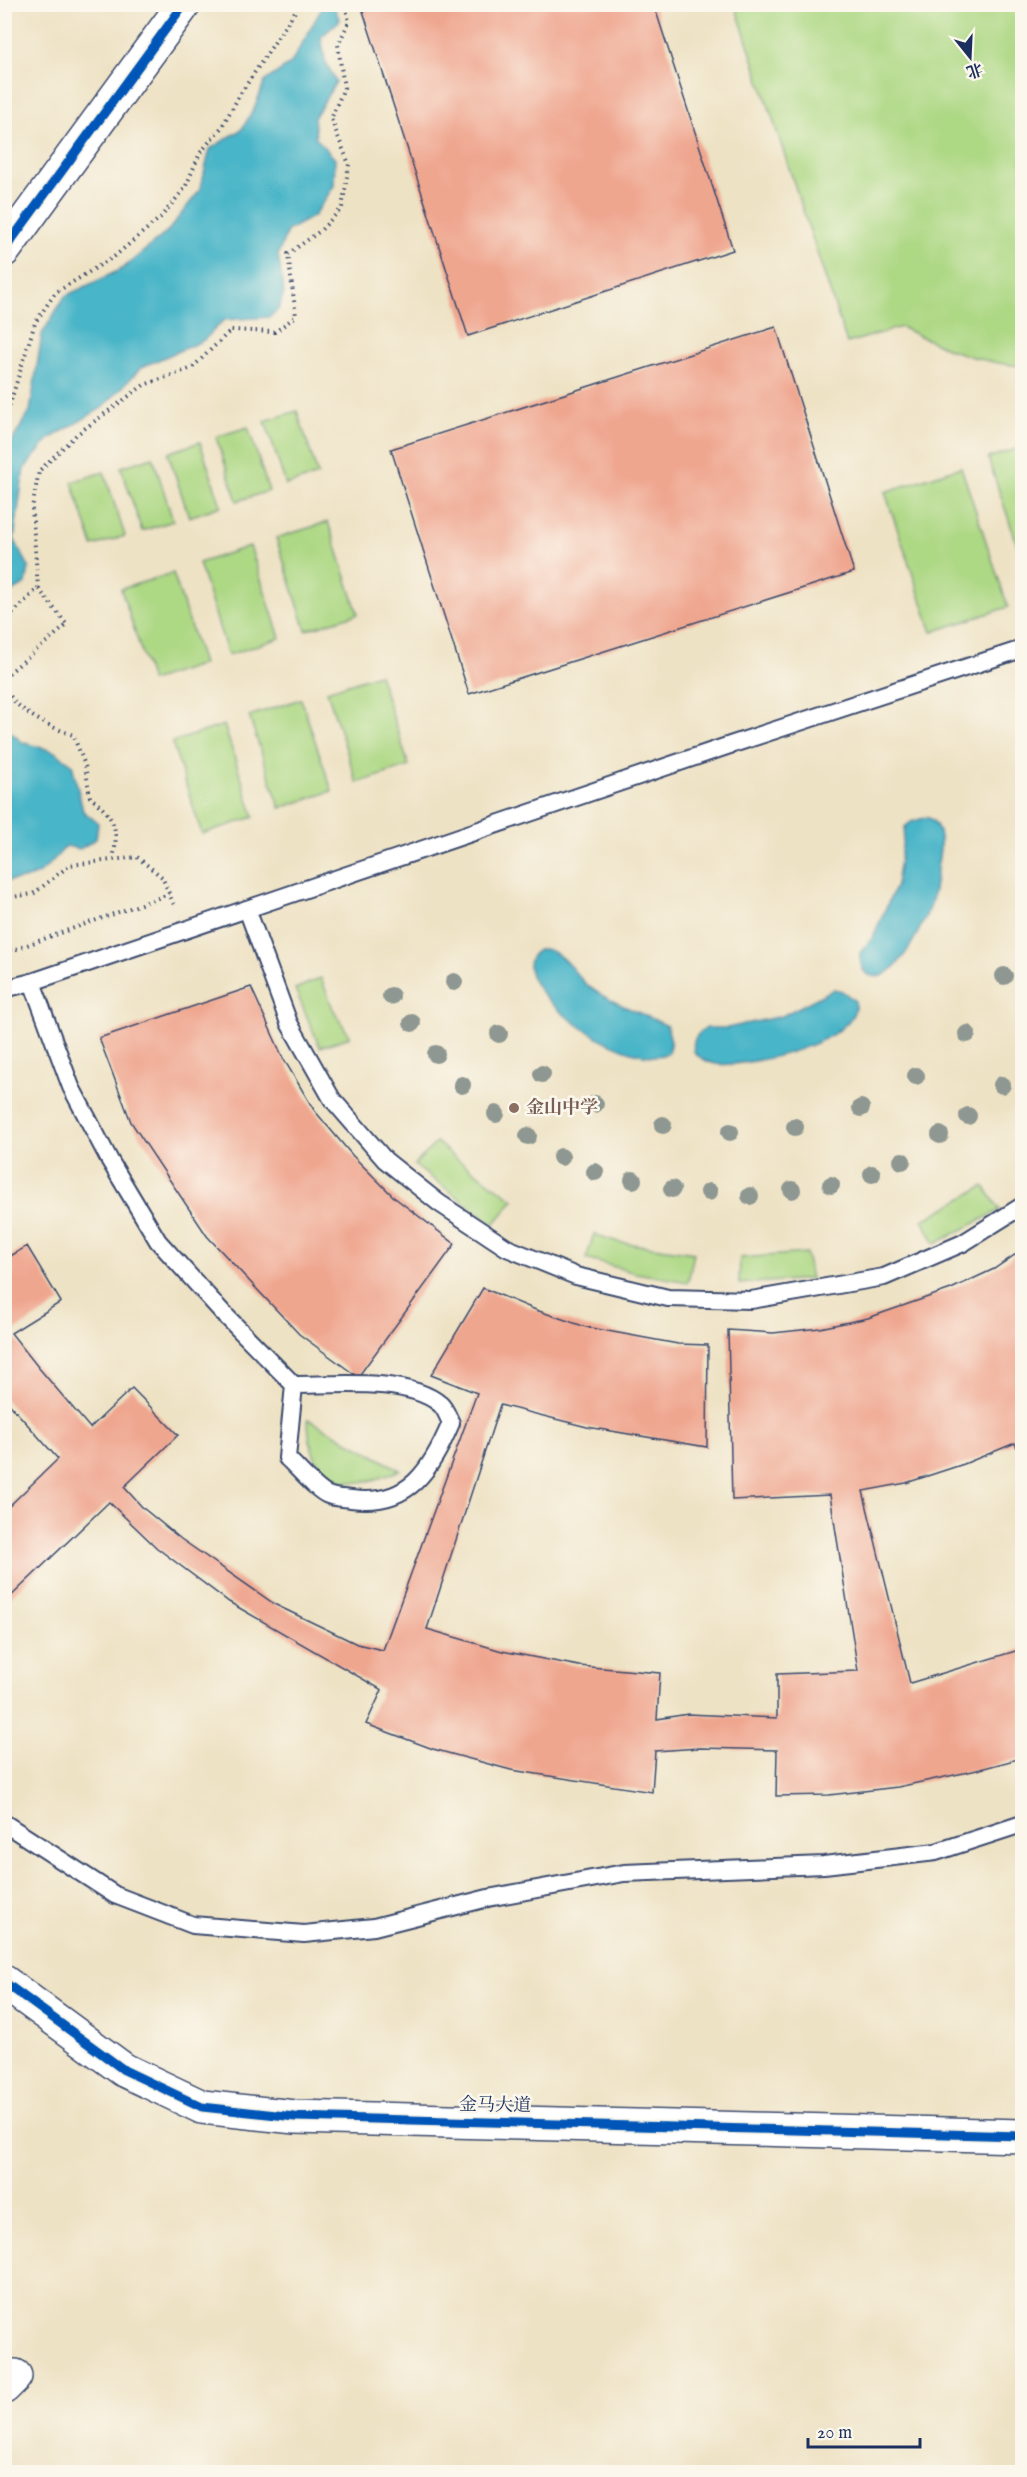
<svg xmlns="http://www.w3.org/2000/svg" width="1027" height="2477" font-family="'IM FELL English','Noto Serif SC',serif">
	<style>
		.green { fill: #add884; stroke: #648471; stroke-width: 1.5 }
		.water { fill: #4ab5c8; stroke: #327293; stroke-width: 1.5 }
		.building { fill: #efa68f }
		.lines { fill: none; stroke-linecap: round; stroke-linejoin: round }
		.service-casing { stroke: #3b4a6d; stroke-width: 20 }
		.minor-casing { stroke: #3b4a6d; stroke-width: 36 }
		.tertiary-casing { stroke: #3b4a6d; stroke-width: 36 }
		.path { stroke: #3b4a6d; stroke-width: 4; stroke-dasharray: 1.5 4.5; stroke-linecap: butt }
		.service { stroke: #fff; stroke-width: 16 }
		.minor { stroke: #fff; stroke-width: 33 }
		.tertiary { stroke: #fff; stroke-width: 33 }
		.cycleway-casing { stroke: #fbf7ec; stroke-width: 13 }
		.cycleway { stroke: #0057b8; stroke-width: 9 }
		.tree { fill: #8e9791 }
		.education-dot { fill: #8d6e63; stroke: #fbf7ec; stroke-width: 2 }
		.labels { text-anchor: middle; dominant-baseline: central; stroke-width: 5; stroke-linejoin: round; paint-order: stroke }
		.education-label { font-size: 18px; font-weight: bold; fill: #785e54; stroke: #fbf7ec; text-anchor: start }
		.street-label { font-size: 18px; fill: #1b2f5e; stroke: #fbf7ec }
	</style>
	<rect width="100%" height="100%" fill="#fbf7ec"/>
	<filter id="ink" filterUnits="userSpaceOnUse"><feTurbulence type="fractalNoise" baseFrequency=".0167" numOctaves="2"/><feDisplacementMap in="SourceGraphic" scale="12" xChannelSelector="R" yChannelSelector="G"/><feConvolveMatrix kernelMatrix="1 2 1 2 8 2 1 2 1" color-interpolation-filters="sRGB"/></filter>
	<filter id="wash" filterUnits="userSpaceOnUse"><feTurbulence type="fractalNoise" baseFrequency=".008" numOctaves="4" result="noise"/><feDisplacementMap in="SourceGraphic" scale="24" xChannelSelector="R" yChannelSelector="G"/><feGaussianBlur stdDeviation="1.35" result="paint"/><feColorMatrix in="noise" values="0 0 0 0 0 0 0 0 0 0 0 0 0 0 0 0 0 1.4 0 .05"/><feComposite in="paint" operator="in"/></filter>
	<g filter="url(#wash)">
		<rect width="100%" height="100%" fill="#eee2c4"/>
		<g class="green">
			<path d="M735,5H1022V366C976,363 942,347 901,327L847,343Z"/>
			<polygon points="297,411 318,475 286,485 265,421"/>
			<polygon points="248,427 269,491 237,501 216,437"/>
			<polygon points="200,442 221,506 189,517 168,453"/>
			<polygon points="1022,447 1022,559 988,458"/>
			<polygon points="153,457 173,521 142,531 121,467"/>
			<polygon points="961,467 1008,607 932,632 885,492"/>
			<polygon points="104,472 125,536 93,546 72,482"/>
			<polygon points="328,522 358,614 306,630 276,538"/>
			<polygon points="250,546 280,638 228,655 199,563"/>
			<polygon points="173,573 203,664 151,681 121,589"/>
			<polygon points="379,674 409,766 357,783 327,691"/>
			<polygon points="301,699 332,791 280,808 249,716"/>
			<polygon points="224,725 254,817 202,834 172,742"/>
			<polygon points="321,978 333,1009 350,1037 320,1047 295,989"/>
			<polygon points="437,1142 450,1154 514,1200 494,1224 414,1165"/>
			<polygon points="984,1186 1000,1210 935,1244 923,1220"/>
			<polygon points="594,1234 618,1242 694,1253 688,1282 636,1273 586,1259"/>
			<polygon points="806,1253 811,1279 739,1284 740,1258"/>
			<path d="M308,1419L400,1470C347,1495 309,1483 308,1419Z"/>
		</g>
		<g class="water">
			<polygon points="330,4 333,5 340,20 321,37 325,60 336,82 314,118 316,138 335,159 334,186 314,216 287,231 278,255 284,293 278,310 269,317 224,320 204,340 142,367 102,408 49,439 24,469 14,539 29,567 26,584 5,596 5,445 11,443 30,411 42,334 65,296 122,269 167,232 200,190 210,149 242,129 254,109 265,81 291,63 322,8"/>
			<path d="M5,727L22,742L53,751L72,764L83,811L98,823L96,839L80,849L66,846C45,870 39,880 5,881Z"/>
			<path d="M927,817C944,825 941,847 938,863C936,875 935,888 932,900C926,919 897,983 872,976C861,973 860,963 860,953L873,937L896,885L905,827L911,822Z"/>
			<path d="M541,949C560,948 574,973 587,985C611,1004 640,1011 667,1026L671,1041L668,1053C626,1074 488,974 541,949Z"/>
			<path d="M834,989L842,991L855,1001C863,1042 746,1068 716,1064C708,1063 702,1059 695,1054C691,1042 695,1036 705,1028H727L782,1016Z"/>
		</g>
		<g id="blocks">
			<g class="building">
				<polygon points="361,5 654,5 733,250 468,336"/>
				<polygon points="776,327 854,572 469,694 391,449"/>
				<polygon points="251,987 283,1058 314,1110 352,1155 395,1198 455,1244 358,1377 299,1334 207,1236 131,1122 99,1038"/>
				<polygon points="27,1246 61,1302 11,1333 38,1367 90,1428 132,1388 178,1435 124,1487 143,1508 181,1539 276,1605 357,1644 383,1650 477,1393 431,1375 483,1288 536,1310 586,1327 678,1344 708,1345 707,1447 587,1427 500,1405 427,1629 502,1651 579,1666 660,1673 657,1719 688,1714 777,1718 777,1674 858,1671 830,1495 732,1500 728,1330 773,1333 820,1328 868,1318 951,1289 994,1269 1022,1250 1022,1461 1015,1443 964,1464 906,1483 863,1491 910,1683 1022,1649 1022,1758 973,1771 898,1787 829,1795 776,1796 777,1750 700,1748 655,1751 652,1792 511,1770 433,1749 366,1724 382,1690 229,1602 157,1548 109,1502 4,1603 4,1511 58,1459 4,1398 4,1260"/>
			</g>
		</g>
	</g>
	<g filter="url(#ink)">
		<use href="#blocks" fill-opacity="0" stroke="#3b4a6d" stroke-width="1.5"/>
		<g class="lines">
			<defs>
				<g id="service">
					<polyline points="247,909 289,1023 332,1099 385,1160 439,1203 507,1248 576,1276 668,1298 751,1300 884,1277 963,1243 1022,1206"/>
					<path d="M32,982L71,1087L110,1161L158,1241L224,1314L294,1385L287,1458C297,1467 317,1491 328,1495C335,1498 344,1498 351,1499C409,1507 431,1470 451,1423C448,1417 445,1408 440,1404C408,1377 334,1385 294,1385"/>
					<polyline points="4,989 32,982 730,745 1022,649"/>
					<polyline points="4,1823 115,1895 193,1925 304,1934 374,1927 488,1898 624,1873 824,1865 936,1852 1022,1824"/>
				</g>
				<g id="minor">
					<polyline points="4,250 184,4"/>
					<polyline points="4,2387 15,2376"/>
				</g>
				<polyline id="tertiary" points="4,1982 124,2070 202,2107 295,2117 1022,2136"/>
			</defs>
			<use href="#service" class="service-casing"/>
			<use href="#minor" class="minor-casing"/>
			<use href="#tertiary" class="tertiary-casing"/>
			<g class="path">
				<polyline points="4,423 35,323 55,293 115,256 161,217 185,188 200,153 221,128 241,93 300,4"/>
				<polyline points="4,622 38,588 32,508 39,471 76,435 144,385 192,368 231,330 275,332 296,316 288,254 320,231 342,208 349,164 331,119 344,88 338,45 349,22 345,4"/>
				<polyline points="4,677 67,625 38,588"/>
				<path d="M4,686C16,712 48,726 73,735L85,765L90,797C113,816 120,828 113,858"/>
				<polyline points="4,898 33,894 70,865 137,857 162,877 174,905"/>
				<polyline points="4,950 16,949 169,894"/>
			</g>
			<use href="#service" class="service"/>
			<use href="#minor" class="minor"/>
			<use href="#tertiary" class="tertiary"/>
			<defs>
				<g id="cycleway">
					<polyline points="4,250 184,4"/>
					<polyline points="4,1982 124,2070 202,2107 295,2117 1022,2136"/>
				</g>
			</defs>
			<use href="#cycleway" class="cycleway-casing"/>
			<use href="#cycleway" class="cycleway"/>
		</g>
		<g class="tree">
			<circle cx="1004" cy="976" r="9"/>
			<circle cx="454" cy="982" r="9"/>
			<circle cx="391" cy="996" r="9"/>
			<circle cx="412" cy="1023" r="9"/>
			<circle cx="499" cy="1034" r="9"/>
			<circle cx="967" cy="1034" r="9"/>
			<circle cx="436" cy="1054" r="9"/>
			<circle cx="542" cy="1074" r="9"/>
			<circle cx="916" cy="1076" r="9"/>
			<circle cx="462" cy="1085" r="9"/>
			<circle cx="1002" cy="1085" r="9"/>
			<circle cx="595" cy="1104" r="9"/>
			<circle cx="861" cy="1108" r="9"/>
			<circle cx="496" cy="1114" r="9"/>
			<circle cx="968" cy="1116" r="9"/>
			<circle cx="663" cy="1125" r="9"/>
			<circle cx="795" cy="1127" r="9"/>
			<circle cx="730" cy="1132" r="9"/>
			<circle cx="940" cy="1135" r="9"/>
			<circle cx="528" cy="1136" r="9"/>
			<circle cx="561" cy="1157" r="9"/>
			<circle cx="902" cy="1161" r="9"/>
			<circle cx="595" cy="1172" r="9"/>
			<circle cx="872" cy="1174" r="9"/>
			<circle cx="633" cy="1180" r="9"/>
			<circle cx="831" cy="1185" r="9"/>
			<circle cx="672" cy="1189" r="9"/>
			<circle cx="792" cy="1190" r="9"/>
			<circle cx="709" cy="1192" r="9"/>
			<circle cx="750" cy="1196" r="9"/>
		</g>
	</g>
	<circle class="education-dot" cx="514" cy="1108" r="6"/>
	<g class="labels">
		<g class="education-label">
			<text x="526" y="1108">金山中学</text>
		</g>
		<g class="street-label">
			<text transform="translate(495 2106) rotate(1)">金马大道</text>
		</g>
	</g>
	<rect width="1027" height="2477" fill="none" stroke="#fbf7ec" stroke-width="24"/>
	<g transform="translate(970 57) rotate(162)" stroke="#fbf7ec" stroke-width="4.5" paint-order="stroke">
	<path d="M0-4.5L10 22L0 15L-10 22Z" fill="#1b2f5e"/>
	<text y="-9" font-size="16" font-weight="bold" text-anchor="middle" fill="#1b2f5e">北</text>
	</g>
	<path d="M808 2438v9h112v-9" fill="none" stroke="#1b2f5e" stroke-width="3"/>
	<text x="817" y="2438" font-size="18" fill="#1b2f5e" stroke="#fbf7ec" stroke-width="4.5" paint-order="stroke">20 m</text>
</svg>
